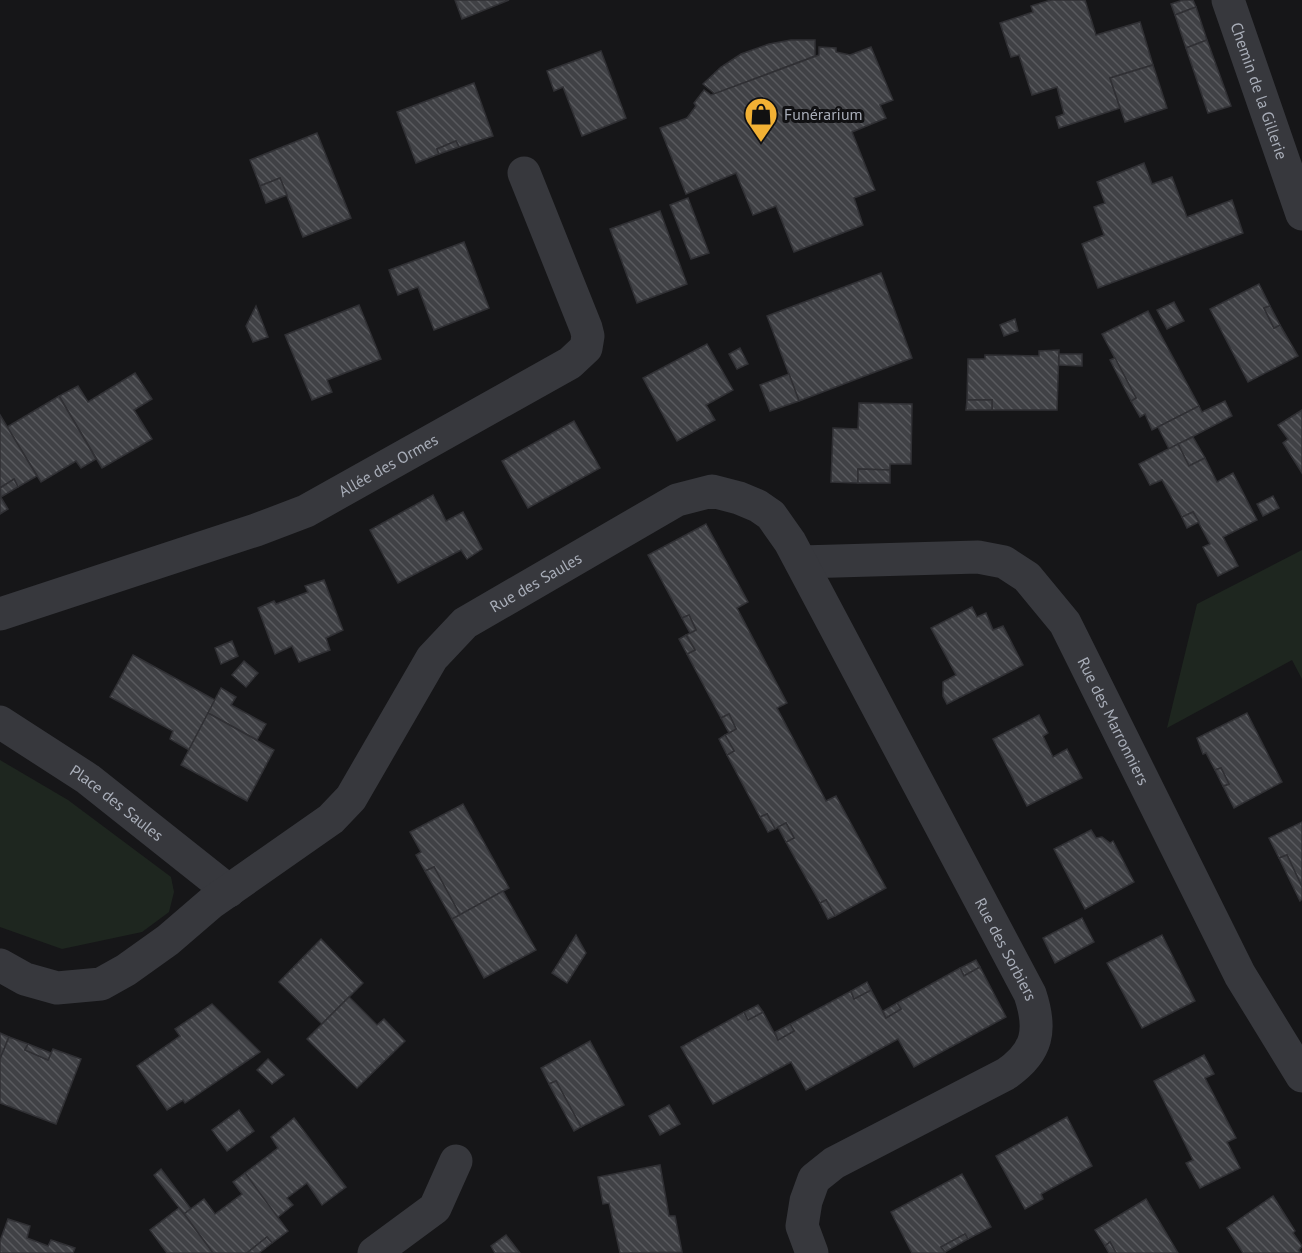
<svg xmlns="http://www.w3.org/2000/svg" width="1302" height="1253" font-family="'PT Sans',sans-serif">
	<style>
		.green { fill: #1e261f }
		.building { fill: url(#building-back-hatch); stroke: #303034; stroke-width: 1.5 }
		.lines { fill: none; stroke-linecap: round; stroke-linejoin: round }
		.street { stroke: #37383d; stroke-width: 33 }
		.labels { text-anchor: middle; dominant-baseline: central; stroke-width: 6; stroke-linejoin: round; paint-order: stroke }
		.street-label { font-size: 16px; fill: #a8adb8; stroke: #111113 }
		.poi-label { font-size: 16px; fill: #a8adb8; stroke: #111113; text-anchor: start }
	</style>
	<defs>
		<pattern id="building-back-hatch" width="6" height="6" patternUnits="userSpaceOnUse" patternTransform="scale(1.5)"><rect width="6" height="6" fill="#404145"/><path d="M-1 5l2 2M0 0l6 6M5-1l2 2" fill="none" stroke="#595a5e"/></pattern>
	</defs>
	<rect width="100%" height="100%" fill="#161618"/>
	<g class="green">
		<polygon points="1302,550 1302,679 1292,660 1167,728 1197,604"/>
		<polygon points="0,760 68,800 171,877 174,892 169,912 142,932 62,949 0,927"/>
	</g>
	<g class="building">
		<polygon points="455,0 509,0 462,19"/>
		<polygon points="1051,0 1085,0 1096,35 1140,22 1153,65 1110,78 1120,108 1059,128 1056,117 1064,114 1057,87 1032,95 1019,55 1011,57 1000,23 1033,12 1031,6"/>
		<polygon points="1183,0 1193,0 1196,7 1175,15 1171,4"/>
		<polygon points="1196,7 1207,40 1186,48 1175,15"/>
		<polygon points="791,40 815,40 815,56 715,94 703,84 721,67 741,54 769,44"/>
		<polygon points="1207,40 1231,106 1208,113 1186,48"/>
		<polygon points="819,47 836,48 836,52 850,55 871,47 893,100 880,105 886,118 852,132 875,190 854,198 863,225 794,252 776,206 753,215 736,173 686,194 660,128 687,118 696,106 694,103 704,90 711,95 819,55"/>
		<polygon points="601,51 626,118 582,136 563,87 554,91 547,71"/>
		<polygon points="1153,65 1167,108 1125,122 1110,78"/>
		<polygon points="474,83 493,136 459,147 456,141 437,149 439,154 416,163 397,112"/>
		<polygon points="317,133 351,218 303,237 280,178 260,186 250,160"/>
		<polygon points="456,141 459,147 439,154 437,149"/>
		<polygon points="1144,163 1152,184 1172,177 1187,217 1232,200 1243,233 1098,288 1082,244 1104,235 1094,207 1105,203 1097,182"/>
		<polygon points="280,178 287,195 266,203 260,186"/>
		<polygon points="688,198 709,253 691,259 670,205"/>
		<polygon points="660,211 687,284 637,303 610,229"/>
		<polygon points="464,242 489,308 434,330 418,287 398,295 389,270"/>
		<polygon points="881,273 912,358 799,401 767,316"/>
		<polygon points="1259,284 1270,306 1264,308 1274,328 1280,325 1298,356 1248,382 1210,309"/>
		<polygon points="1174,302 1184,321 1167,329 1157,310"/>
		<polygon points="359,305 381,359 327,380 332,392 312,400 285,335"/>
		<polygon points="256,306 268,337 253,342 246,326"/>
		<polygon points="1270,306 1280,325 1274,328 1264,308"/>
		<polygon points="1148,311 1199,406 1152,430 1145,414 1140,417 1131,401 1136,398 1102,334"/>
		<polygon points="1015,319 1018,331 1004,336 1000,325"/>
		<polygon points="707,344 733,390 706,405 715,420 677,441 643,378"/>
		<polygon points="740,348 748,364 737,369 729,354"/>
		<polygon points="1059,350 1057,410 992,410 992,400 967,400 968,359 985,359 985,355 1039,356 1039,351"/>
		<polygon points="1059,354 1082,354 1082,366 1059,365"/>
		<polygon points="1115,358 1136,398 1131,401 1110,360"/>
		<polygon points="135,373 152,399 134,410 152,439 102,468 59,396 78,386 88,402"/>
		<polygon points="789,374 799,401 770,411 760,385"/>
		<polygon points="59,396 96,459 81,468 76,461 41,482 7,427"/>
		<polygon points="967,400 992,400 992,410 966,410"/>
		<polygon points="1225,401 1232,416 1169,449 1158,427 1199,406 1202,412"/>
		<polygon points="859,403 912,404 911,464 890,464 890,470 858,469 858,483 831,482 833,428 858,429"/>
		<polygon points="1302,410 1302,473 1283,443 1288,439 1278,425"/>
		<polygon points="0,415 37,476 18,487 14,479 0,488"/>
		<polygon points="574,421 600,468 528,508 502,461"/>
		<polygon points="1193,437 1205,458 1189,466 1178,444"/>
		<polygon points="1178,444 1189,466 1205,458 1217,482 1233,473 1257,520 1223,537 1238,566 1218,576 1203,547 1210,544 1193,512 1182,517 1162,480 1150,485 1139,464"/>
		<polygon points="858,469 890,470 890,483 858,483"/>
		<polygon points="14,479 18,487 1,497 0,488"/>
		<polygon points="433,495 446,521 463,512 482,549 467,559 461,550 398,583 370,530"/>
		<polygon points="0,496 8,509 0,514"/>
		<polygon points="1273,496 1279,508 1263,516 1257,504"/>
		<polygon points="1193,512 1199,522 1187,528 1182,517"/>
		<polygon points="706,524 748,602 737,608 787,703 777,708 826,801 836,796 886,888 835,916 826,900 820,903 786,842 794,838 786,823 775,829 767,814 760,817 727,755 734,751 725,735 736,729 729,714 721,718 687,654 695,650 686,635 696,630 689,615 682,618 648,555"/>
		<polygon points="324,580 343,630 326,638 330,650 299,662 292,646 275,654 258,608 274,601 276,604 308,592 305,586"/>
		<polygon points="972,607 977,617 986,613 993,630 1003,626 1023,665 947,704 943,696 943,682 956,675 931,628"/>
		<polygon points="689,615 696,630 690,633 682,618"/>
		<polygon points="686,635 695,650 687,654 679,639"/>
		<polygon points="232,641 238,656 221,664 215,648"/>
		<polygon points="133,655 215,700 189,750 170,739 173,731 110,697"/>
		<polygon points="244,661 258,673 246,687 232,675"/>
		<polygon points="221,688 236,697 231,705 266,724 257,740 208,713"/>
		<polygon points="208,713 274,750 247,801 181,765"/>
		<polygon points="1247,713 1282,782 1234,808 1223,786 1229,784 1221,768 1215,770 1206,753 1203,754 1197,738"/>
		<polygon points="729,714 736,729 729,733 721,718"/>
		<polygon points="1039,715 1048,733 1043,736 1053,757 1067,749 1082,778 1027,806 993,739"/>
		<polygon points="725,735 734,751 727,755 719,739"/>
		<polygon points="1221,768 1229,784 1223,786 1215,770"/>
		<polygon points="463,804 509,888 460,915 434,867 425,871 416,855 421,852 410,832"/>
		<polygon points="767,814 775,829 768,832 760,817"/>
		<polygon points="1302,822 1302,887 1287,855 1279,858 1269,838"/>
		<polygon points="786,823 794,838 786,842 778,827"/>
		<polygon points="1091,830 1096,838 1102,837 1110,843 1113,841 1134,882 1085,909 1054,849"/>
		<polygon points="1287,855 1302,887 1302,899 1300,901 1279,858"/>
		<polygon points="434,867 460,915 452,919 425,871"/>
		<polygon points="503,891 536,950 484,978 452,919"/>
		<polygon points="826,900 835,916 828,919 820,903"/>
		<polygon points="1082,918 1094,942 1055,963 1043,938"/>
		<polygon points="576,935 586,953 567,983 552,973"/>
		<polygon points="1162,935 1195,1001 1142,1028 1107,963"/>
		<polygon points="321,939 363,983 322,1024 279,982"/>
		<polygon points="976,960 980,967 964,976 960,968"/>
		<polygon points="980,967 1006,1017 914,1067 898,1039 806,1090 791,1062 713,1104 681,1047 744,1012 748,1020 763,1012 778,1040 794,1031 790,1024 851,991 854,999 871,990 886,1018 901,1009 897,1003 960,968 964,976"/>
		<polygon points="867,982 871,990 854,999 851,991"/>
		<polygon points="349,997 377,1025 384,1019 405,1041 357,1088 307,1039"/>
		<polygon points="897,1003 901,1009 886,1018 883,1011"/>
		<polygon points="212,1004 260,1052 185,1103 183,1100 167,1110 137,1066 180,1036 175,1029"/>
		<polygon points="758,1005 763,1012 748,1020 744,1012"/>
		<polygon points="790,1024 794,1031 778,1040 775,1032"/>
		<polygon points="0,1033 9,1037 0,1059"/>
		<polygon points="9,1037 28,1044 25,1050 48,1060 53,1049 81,1059 56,1124 0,1103 0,1059"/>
		<polygon points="590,1041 624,1105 581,1127 556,1081 549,1084 541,1068"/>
		<polygon points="28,1044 51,1053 48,1060 25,1050"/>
		<polygon points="1204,1055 1214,1074 1205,1078 1236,1138 1227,1142 1240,1168 1200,1188 1186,1163 1193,1160 1154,1081"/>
		<polygon points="268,1059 284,1075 272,1084 257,1070"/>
		<polygon points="556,1081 581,1127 574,1131 549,1084"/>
		<polygon points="669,1105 680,1124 660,1135 649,1116"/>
		<polygon points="239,1110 254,1131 227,1151 212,1130"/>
		<polygon points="1067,1117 1092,1166 1041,1194 1043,1199 1025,1209 996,1156"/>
		<polygon points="294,1118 346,1187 322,1205 307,1183 287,1198 293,1205 277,1218 245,1173 278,1148 271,1137"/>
		<polygon points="660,1165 669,1216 675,1216 682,1252 620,1253 609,1203 603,1204 598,1177"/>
		<polygon points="161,1169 191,1209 184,1214 154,1175"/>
		<polygon points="245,1173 288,1231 272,1243 267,1237 247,1253 213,1253 184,1214 204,1199 215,1214 242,1194 233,1182"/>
		<polygon points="962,1174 991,1227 968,1239 965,1234 941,1247 945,1252 943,1253 912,1253 891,1212"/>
		<polygon points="1273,1196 1295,1231 1293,1233 1302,1246 1299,1250 1301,1253 1243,1253 1227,1228"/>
		<polygon points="1146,1199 1178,1253 1116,1253 1110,1242 1105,1246 1095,1230"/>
		<polygon points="179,1208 184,1214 213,1253 167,1253 150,1230"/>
		<polygon points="8,1219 30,1226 27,1238 48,1246 51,1240 75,1248 73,1253 0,1253 0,1241"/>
		<polygon points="965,1234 968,1239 945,1252 941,1247"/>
		<polygon points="506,1235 520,1253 495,1253 491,1246"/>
		<polygon points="267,1237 272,1243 259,1253 247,1253"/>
		<polygon points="1110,1242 1116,1253 1109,1253 1105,1246"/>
	</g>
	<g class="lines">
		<g class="street">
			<path id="s1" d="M1228,0L1302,214"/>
			<path id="s2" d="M801,562L978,557L1004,562L1027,577L1065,623L1240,975L1302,1076"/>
			<path id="s3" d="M0,614L256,530L306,511L570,363L586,348L588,336L586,328L524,173"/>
			<path id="s4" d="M0,722L88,779L229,891"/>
			<path id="s5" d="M0,965L25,979L57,988L101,984L126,970L168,940L211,903L331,819L351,798L432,658L465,623L677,500L712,491L739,498L758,506L771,515L790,542L1030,994C1042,1030 1038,1052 1006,1074L834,1163L814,1179L806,1201L802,1226L812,1253"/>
			<polyline points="374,1253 435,1208 456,1161"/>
		</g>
	</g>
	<defs>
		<symbol id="shop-pin" viewBox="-11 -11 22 30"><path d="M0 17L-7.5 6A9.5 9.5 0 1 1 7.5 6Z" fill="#f2b134" stroke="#111113"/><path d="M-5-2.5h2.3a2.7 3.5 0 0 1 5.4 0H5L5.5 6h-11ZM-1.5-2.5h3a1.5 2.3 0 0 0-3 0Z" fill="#111"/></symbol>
	</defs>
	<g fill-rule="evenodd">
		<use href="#shop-pin" x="742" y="95" width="38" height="52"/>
	</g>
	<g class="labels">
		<g class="street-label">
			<text stroke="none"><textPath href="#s1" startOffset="96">Chemin de la Gillerie</textPath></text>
			<text stroke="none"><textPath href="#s3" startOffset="417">Allée des Ormes</textPath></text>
			<text stroke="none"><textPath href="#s5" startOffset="710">Rue des Saules</textPath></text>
			<text stroke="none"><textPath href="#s2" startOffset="400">Rue des Marronniers</textPath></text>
			<text stroke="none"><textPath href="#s4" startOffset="142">Place des Saules</textPath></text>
			<text stroke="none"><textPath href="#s5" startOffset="1468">Rue des Sorbiers</textPath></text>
		</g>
		<g class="poi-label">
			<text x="784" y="114">Funérarium</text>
		</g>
	</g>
</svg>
